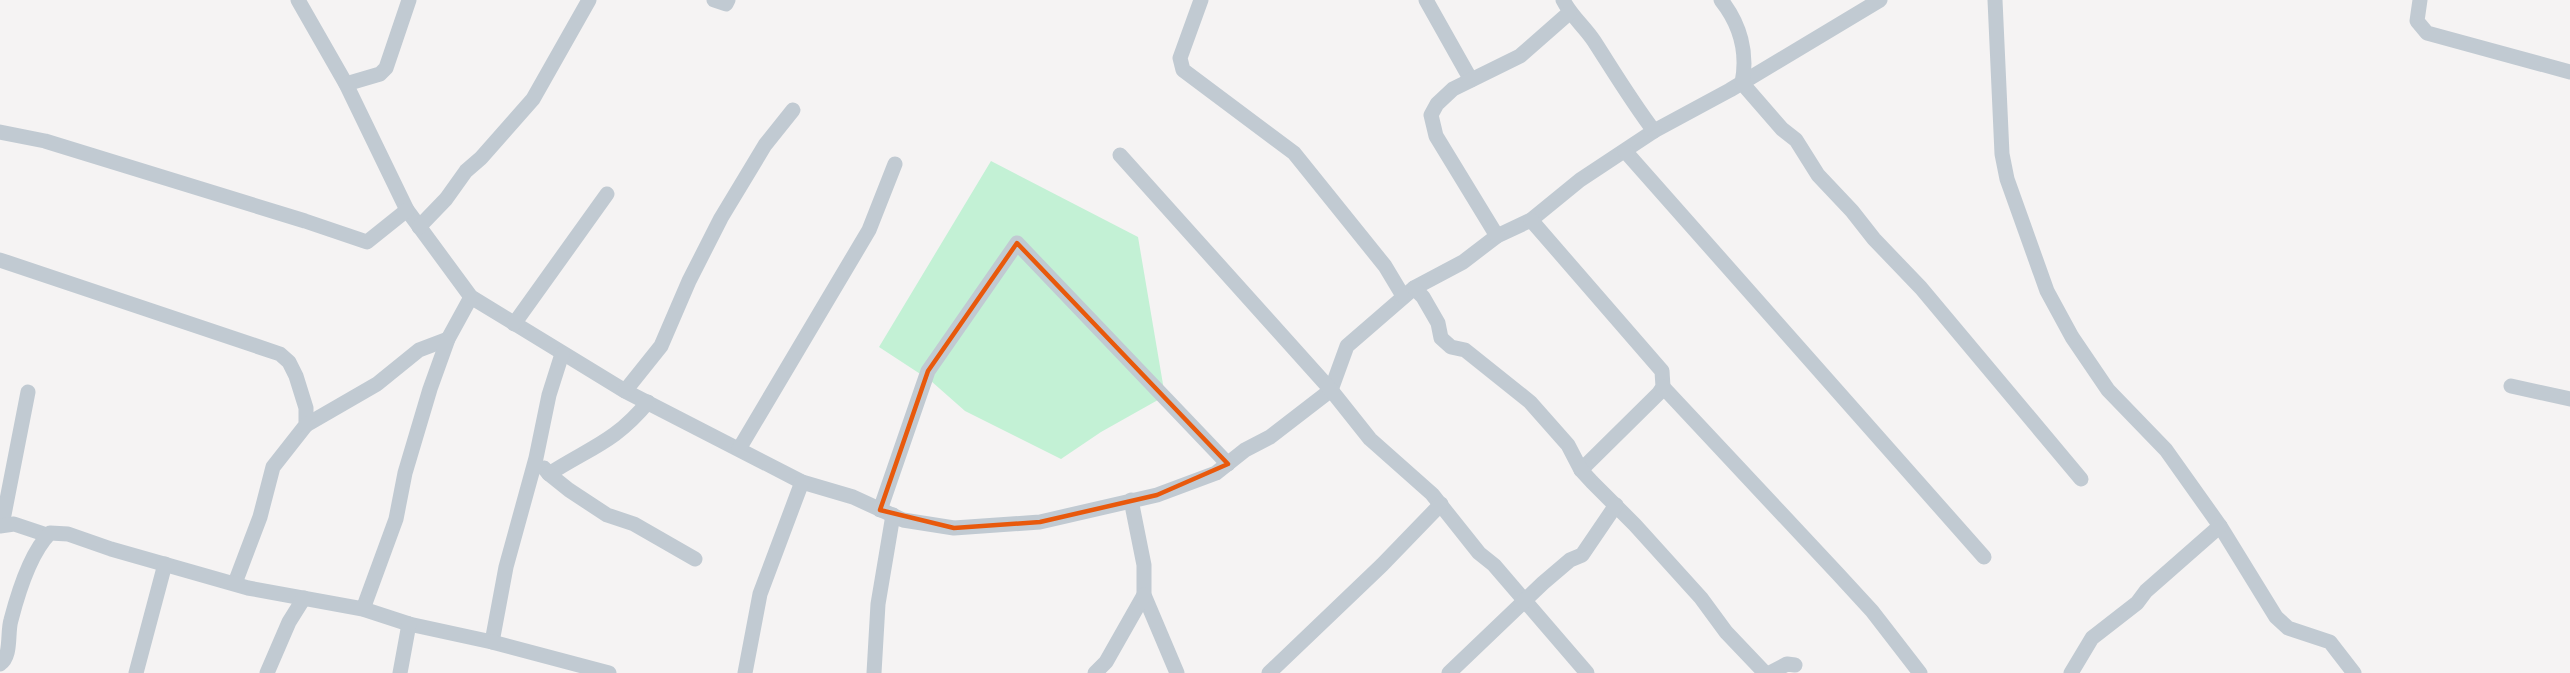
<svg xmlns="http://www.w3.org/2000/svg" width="2570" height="673" font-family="Helvetica,sans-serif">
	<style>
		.green { fill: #c3f1d5 }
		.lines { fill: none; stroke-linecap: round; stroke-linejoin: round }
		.minor { stroke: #c1cad2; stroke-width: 15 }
		.marked { fill: none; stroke: #e8590c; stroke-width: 4.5; stroke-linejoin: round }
	</style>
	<rect width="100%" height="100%" fill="#f5f3f3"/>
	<polygon class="green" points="991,161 1138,237 1165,396 1101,432 1061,459 965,411 931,381 879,347"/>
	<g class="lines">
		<g class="minor">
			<polyline points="298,0 346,84 407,210 471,297 625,391 802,482 853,497 903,520 954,528 1040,522 1157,495 1216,473 1245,450 1270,437 1331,390 1347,346 1414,288 1463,262 1497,236 1531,220 1580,180 1654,131 1730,90 1880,0"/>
			<polyline points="714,0 726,4 728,0"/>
			<polyline points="1201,0 1180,58 1183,70 1294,153 1385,266 1403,296"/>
			<polyline points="1426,0 1471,80"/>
			<path d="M1563,0C1571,16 1584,26 1594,41C1614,72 1632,102 1654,131"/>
			<path d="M1721,0C1740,24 1748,53 1742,83L1782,129L1796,140L1818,175L1852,211L1874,239L1921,288L2081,479"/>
			<polyline points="1995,0 2002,154 2007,179 2047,291 2072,337 2108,390 2166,450 2220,526 2276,617 2288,628 2330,642 2354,673"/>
			<polyline points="2420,0 2417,21 2427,33 2570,72"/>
			<polyline points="346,84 380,74 386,68 409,0"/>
			<polyline points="0,132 45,141 305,221 367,242 407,210"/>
			<polyline points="1625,151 1984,557"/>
			<polyline points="1120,155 1331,390 1370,439 1432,494 1479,553 1494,565 1587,673"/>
			<polyline points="1531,220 1662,371 1663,387 1659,393 1581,470"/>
			<polyline points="419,227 446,199 466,171 481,158 533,99 589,0"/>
			<polyline points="1497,236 1436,136 1431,115 1437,104 1453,89 1520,56 1569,13"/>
			<polyline points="0,260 280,354 289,362 296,376 306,408 306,425 273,467 260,517 235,583"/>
			<polyline points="1414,288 1423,297 1438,323 1441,338 1451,347 1465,350 1530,402 1568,445 1581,470 1592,482 1635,525 1701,598 1726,632 1765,673"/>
			<polyline points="514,324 607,194"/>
			<polyline points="2511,386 2570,399"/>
			<polyline points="1663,387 1838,574 1872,611 1920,673"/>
			<polyline points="625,391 661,346 689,281 721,218 765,145 793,110"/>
			<polyline points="306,425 377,384 419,350 448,339"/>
			<polyline points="739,449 869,230 895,164"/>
			<path d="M544,468L549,474C591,447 615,442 648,402"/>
			<polyline points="549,474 569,490 607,515 634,524 695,559"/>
			<polyline points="1131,500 1144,565 1144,595 1177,673"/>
			<polyline points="880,510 928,371 1017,243 1228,464"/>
			<polyline points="2,525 28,392"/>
			<polyline points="0,526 14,524 47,535"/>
			<polyline points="363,609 396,519 405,473 430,389 448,339 471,297"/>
			<polyline points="492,642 506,567 536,458 549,395 562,354"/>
			<path d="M0,664C12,656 7,633 11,620C18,593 30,553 50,533L68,534L111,549L248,588L363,609L409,624L492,642L609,673"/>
			<polyline points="136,673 165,564"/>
			<polyline points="267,673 289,622 304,598"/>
			<polyline points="400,673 409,624"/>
			<polyline points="745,673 760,594 802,482"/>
			<polyline points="874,673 878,604 893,515"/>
			<polyline points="1095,673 1106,662 1144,595"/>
			<polyline points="1269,673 1382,565 1441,504"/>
			<polyline points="1449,673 1543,583 1570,560 1582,555 1616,505"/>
			<polyline points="1770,673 1787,664 1795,665"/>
			<polyline points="2071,673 2092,638 2137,603 2146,591 2220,526"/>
		</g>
	</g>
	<path class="marked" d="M1017,243L1228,464L1157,495L1040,522L954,528L880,510L928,371Z"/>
</svg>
